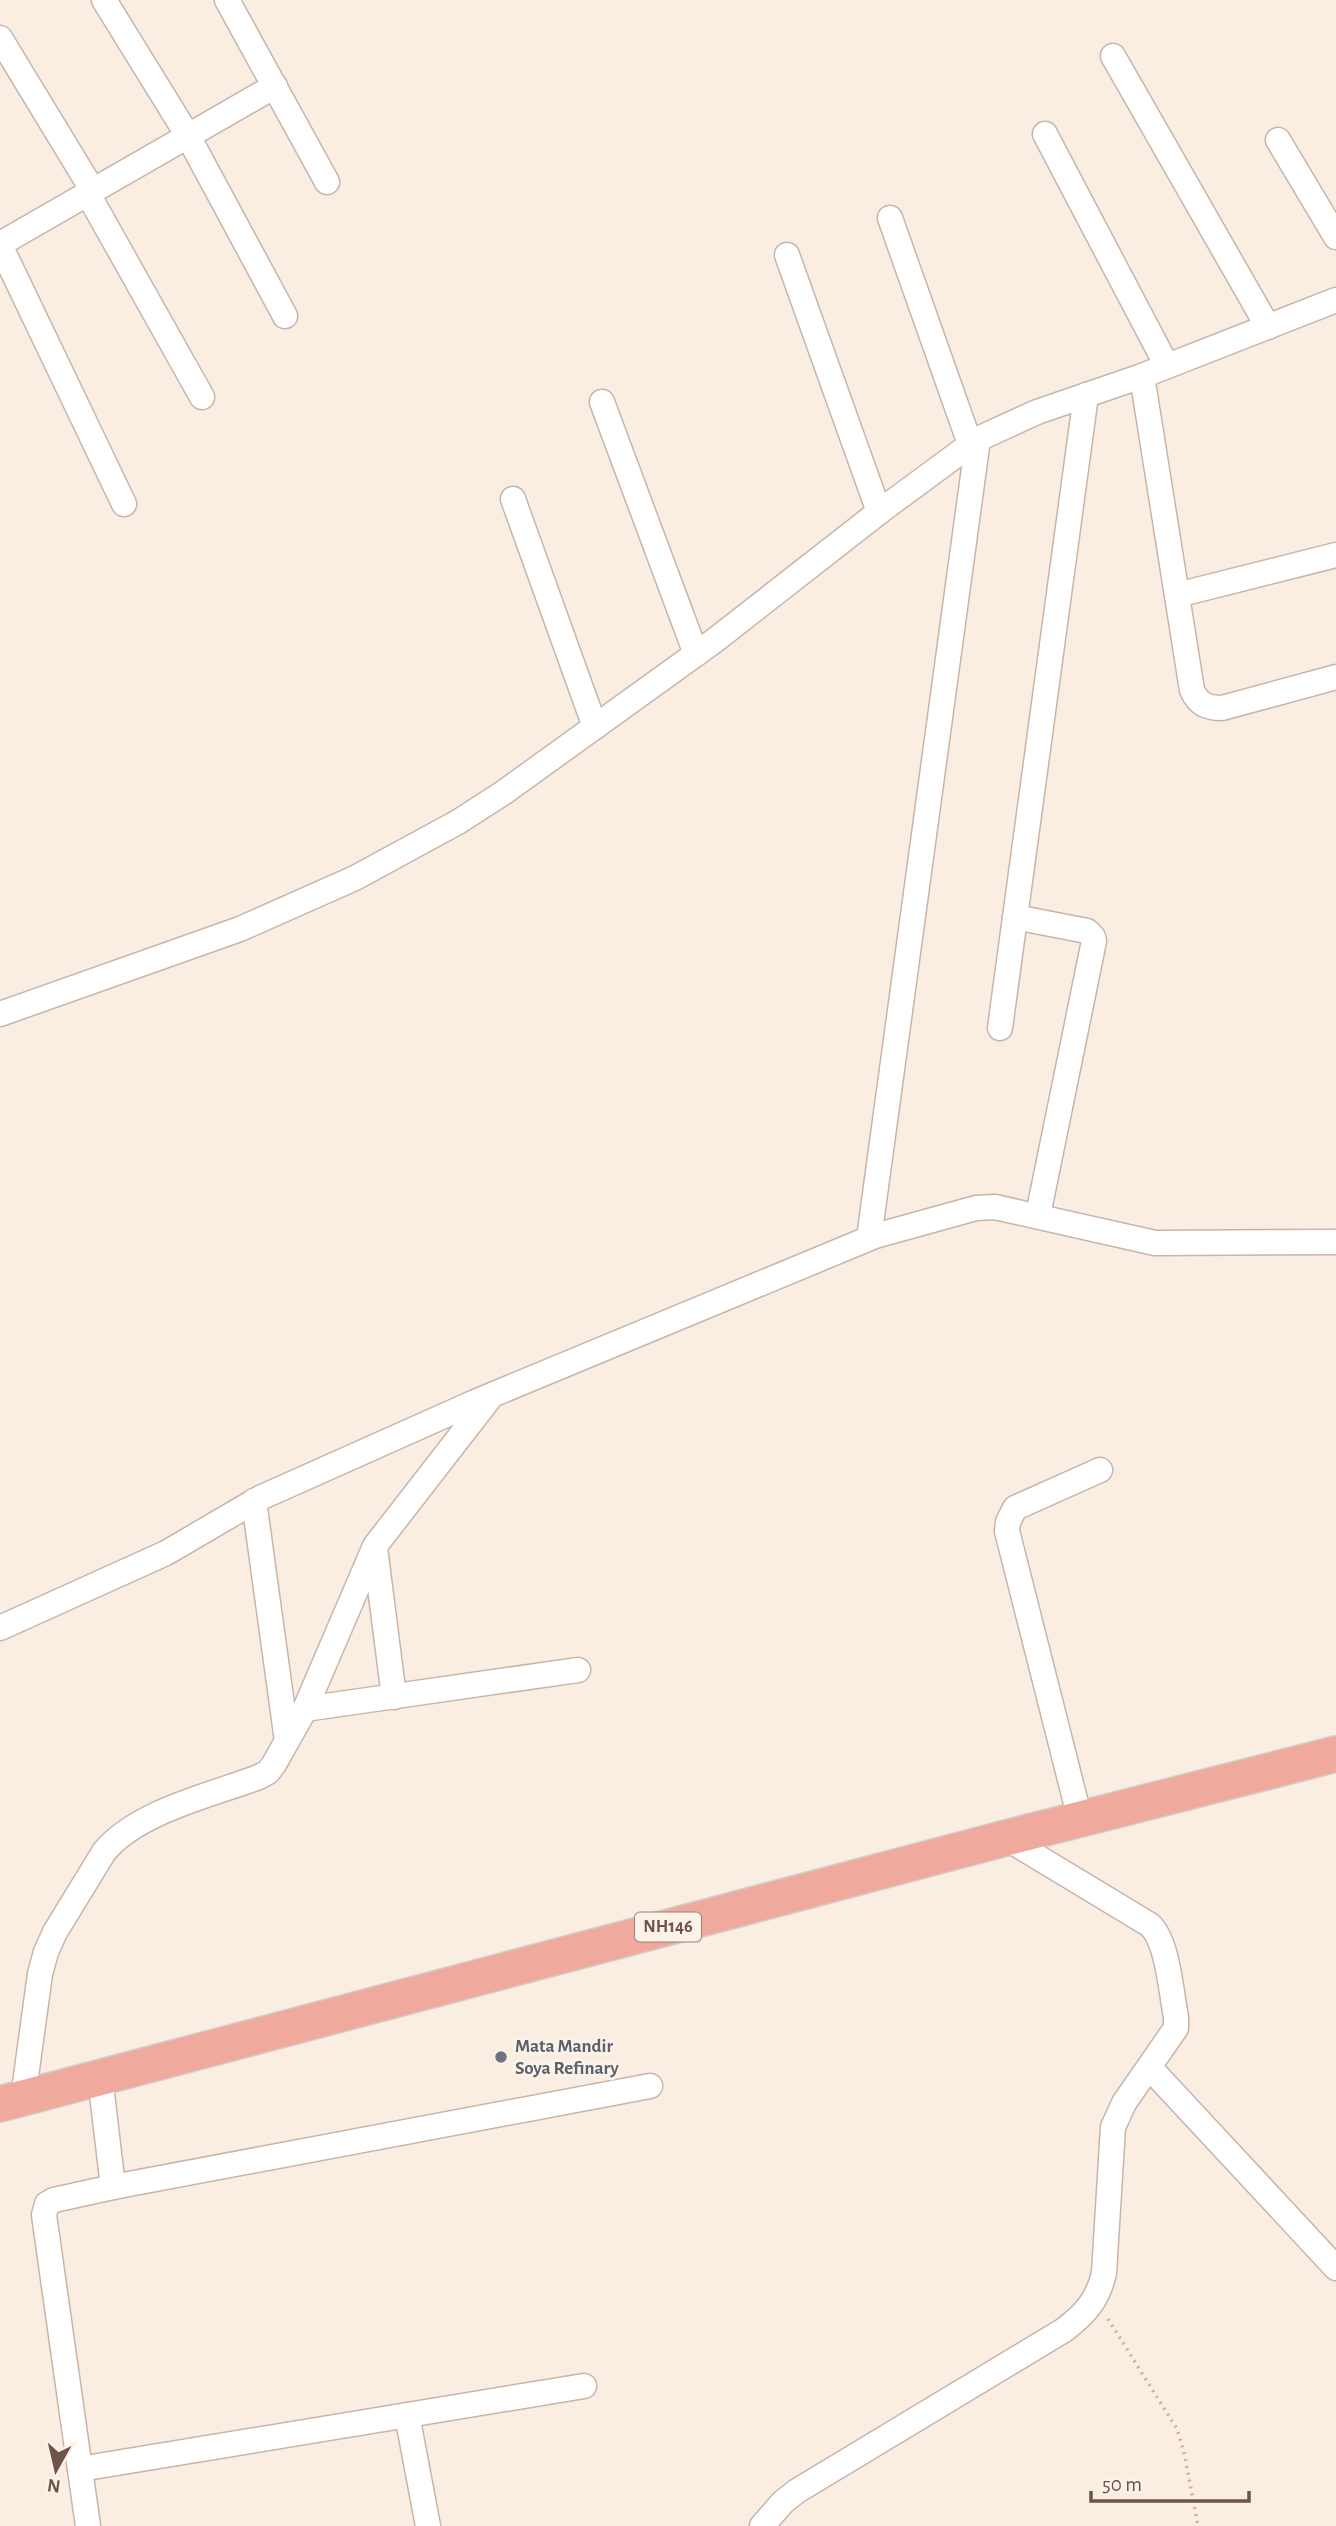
<svg xmlns="http://www.w3.org/2000/svg" width="1336" height="2526" font-family="'Alegreya Sans',sans-serif">
	<style>
		.lines { fill: none; stroke-linecap: round; stroke-linejoin: round }
		.minor-casing { stroke: #c9b4aa; stroke-width: 27 }
		.highway-casing { stroke: #d4cbc9; stroke-width: 38 }
		.path { stroke: #d1ada0; stroke-width: 3.5; stroke-dasharray: 2 5; stroke-linecap: butt }
		.minor { stroke: #fff; stroke-width: 24 }
		.highway { stroke: #efa99d; stroke-width: 35 }
		.worship-dot { fill: #6b7280; stroke: #fdf2e7; stroke-width: 2.5 }
		.labels { text-anchor: middle; dominant-baseline: central; stroke-width: 6; stroke-linejoin: round; paint-order: stroke }
		.shield { fill: #fdf2e7; stroke: #9a837a; stroke-width: 2 }
		.shield-label { font-size: 18px; font-weight: bold; fill: #6f534b }
		.worship-label { font-size: 19px; font-weight: bold; fill: #5b616d; stroke: #fdf2e7; text-anchor: start }
	</style>
	<rect width="100%" height="100%" fill="#faede2"/>
	<g class="lines">
		<defs>
			<g id="minor">
				<polyline points="104,0 188,136 285,316"/>
				<polyline points="227,0 327,182"/>
				<polyline points="0,38 93,191"/>
				<polyline points="1113,56 1268,327"/>
				<polyline points="1045,134 1167,366"/>
				<polyline points="1278,140 1336,237"/>
				<polyline points="88,194 202,397"/>
				<polyline points="890,218 970,444"/>
				<polyline points="0,244 275,86"/>
				<polyline points="0,245 124,504"/>
				<polyline points="787,255 879,512"/>
				<path d="M1142,376L1192,690C1198,704 1207,708 1222,708L1336,677"/>
				<polyline points="602,402 696,654"/>
				<polyline points="513,499 595,727"/>
				<polyline points="1177,595 1336,555"/>
				<polyline points="1015,917 1087,931 1093,937 1094,941 1038,1215"/>
				<polyline points="0,1014 240,929 355,878 458,822 503,793 714,641 879,512 978,439 1037,412 1142,376 1336,300"/>
				<polyline points="1000,1028 1086,395"/>
				<polyline points="869,1238 978,439"/>
				<polyline points="254,1501 287,1741"/>
				<polyline points="375,1548 394,1697"/>
				<polyline points="0,1628 166,1553 260,1498 475,1402 875,1236 976,1208 995,1207 1155,1243 1336,1242"/>
				<polyline points="305,1709 578,1670"/>
				<polyline points="1080,1819 1007,1531 1008,1522 1015,1508 1100,1470"/>
				<polyline points="1150,2068 1336,2268"/>
				<polyline points="100,2077 113,2187"/>
				<path d="M23,2098L40,1974L46,1952L55,1932L104,1852C136,1812 211,1795 259,1777L268,1772L274,1764L305,1709L375,1546L489,1399"/>
				<polyline points="407,2415 428,2526"/>
				<polyline points="80,2469 584,2386"/>
				<polyline points="88,2526 44,2215 47,2204 54,2200 113,2187 650,2086"/>
				<path d="M762,2526L783,2502L797,2491L1064,2330C1085,2314 1098,2300 1104,2273L1113,2127L1124,2103L1176,2028V2017C1171,1992 1168,1942 1150,1925L1006,1838"/>
			</g>
			<polyline id="highway" points="0,2104 1006,1838 1336,1754"/>
		</defs>
		<use href="#minor" class="minor-casing"/>
		<use href="#highway" class="highway-casing"/>
		<polyline class="path" points="1108,2319 1177,2429 1184,2452 1198,2526"/>
		<use href="#minor" class="minor"/>
		<use href="#highway" class="highway"/>
	</g>
	<circle class="worship-dot" cx="501" cy="2057" r="7"/>
	<g class="labels">
		<rect class="shield" x="635" y="1912.5" width="66" height="29" rx="5"/>
		<g class="shield-label">
			<text x="668" y="1927">NH146</text>
		</g>
		<g class="worship-label">
			<text x="515" y="2046">Mata Mandir<tspan x="515" dy="22">Soya Refinary</tspan></text>
		</g>
	</g>
	<g transform="translate(56 2470) rotate(188)" stroke="#fdf2e7" stroke-width="5" paint-order="stroke">
	<path d="M0-5L12 26L0 18L-12 26Z" fill="#6f534b"/>
	<text y="-10" font-size="19" font-weight="bold" text-anchor="middle" fill="#6f534b">N</text>
	</g>
	<path d="M1091 2491v10h158v-10" fill="none" stroke="#6f534b" stroke-width="3.5"/>
	<text x="1102" y="2491" font-size="21" fill="#6f534b" stroke="#fdf2e7" stroke-width="5" paint-order="stroke">50 m</text>
</svg>
